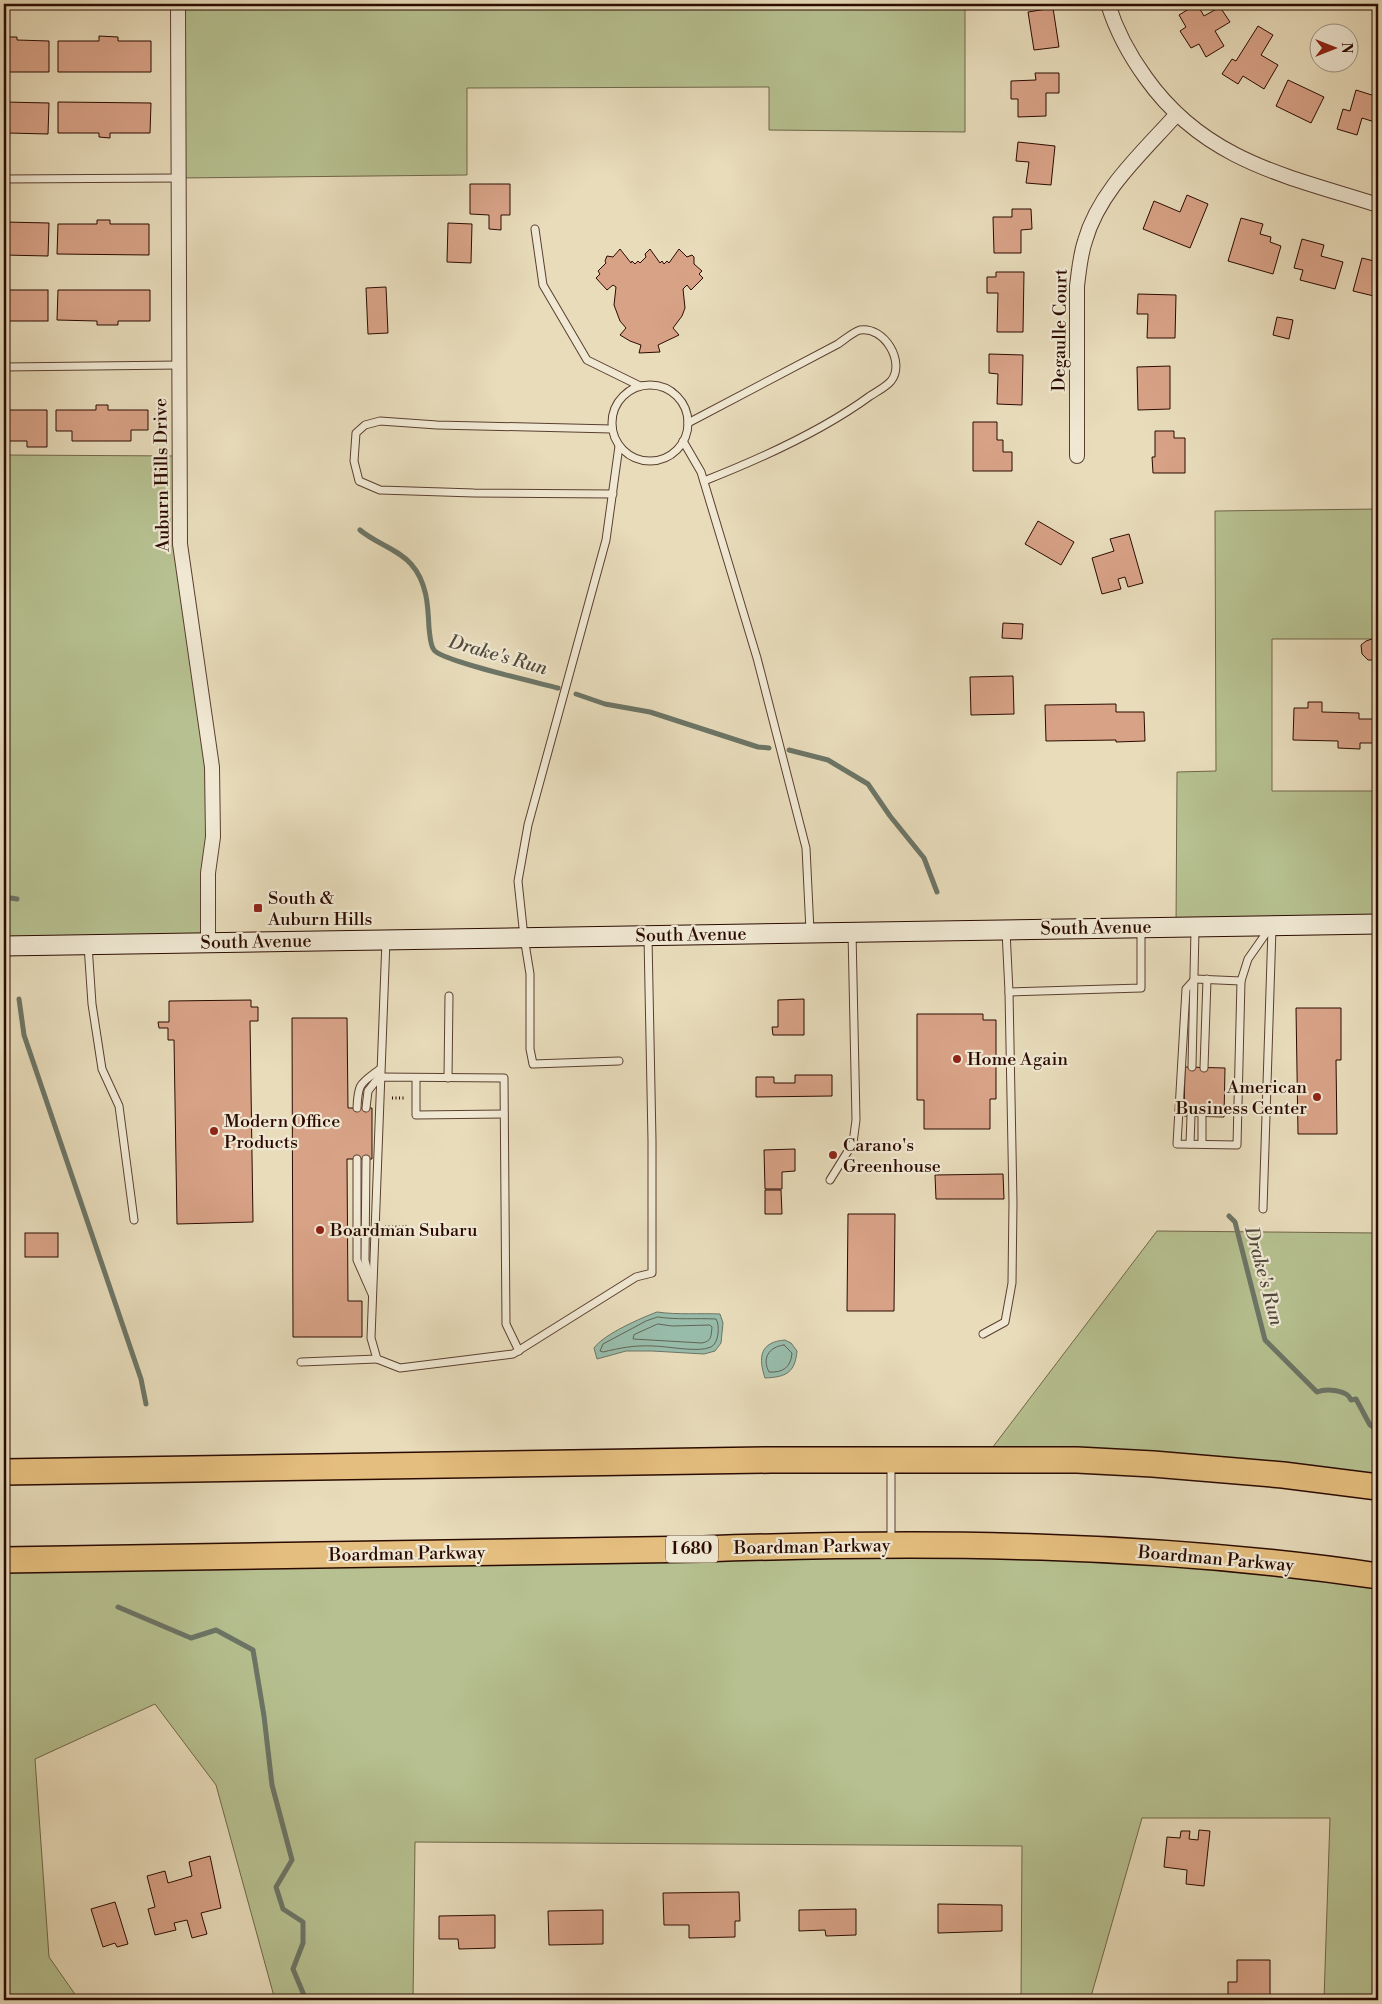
<svg xmlns="http://www.w3.org/2000/svg" width="1382" height="2004" font-family="'Libre Bodoni',serif">
	<style>
		.green { fill: #b6c090; stroke: #706648 }
		.water { fill: #98bcaa; stroke: #6c7566 }
		.lines { fill: none; stroke-linecap: round; stroke-linejoin: round }
		.shore { stroke: #626455; stroke-width: 1 }
		.stream { stroke: #6c7566; stroke-width: 5 }
		.building { fill: #d8a287; stroke: #2b0b00 }
		.lane-casing { stroke: #5a3f2f; stroke-width: 9 }
		.street-casing { stroke: #5a3f2f; stroke-width: 16 }
		.secondary-casing { stroke: #2b0b00; stroke-width: 21 }
		.highway-casing { stroke: #2b0b00; stroke-width: 28 }
		.path { stroke: #2b0b00; stroke-width: 3; stroke-dasharray: 1 2.5; stroke-linecap: butt }
		.lane { stroke: #f0e8d3; stroke-width: 7 }
		.street { stroke: #f0e8d3; stroke-width: 14 }
		.secondary { stroke: #f0e8d3; stroke-width: 19 }
		.highway { stroke: #e4be7e; stroke-width: 25 }
		.poi-dot { fill: #8f2418; stroke: #f0e8d3; stroke-width: 2 }
		.labels { text-anchor: middle; dominant-baseline: central; stroke-width: 4.5; stroke-linejoin: round; paint-order: stroke }
		.shield { fill: #f0e8d3; stroke: #664d3f; stroke-width: 1 }
		.shield-label { font-size: 16px; font-weight: bold; fill: #2b0b00 }
		.street-label { font-size: 18px; fill: #2b0b00; stroke: #f0e8d3 }
		.poi-label { font-size: 18px; fill: #2b0b00; stroke: #f0e8d3; text-anchor: start }
		.water-label { font-size: 19px; font-style: italic; fill: #51493c; stroke: #f0e8d3 }
	</style>
	<rect width="100%" height="100%" fill="#e8dcbb"/>
	<filter id="stains"><feTurbulence type="fractalNoise" baseFrequency=".004" numOctaves="4"/><feColorMatrix values="0 0 0 0 .2 0 0 0 0 .09 0 0 0 0 .02 0 0 0 .5 -.17"/></filter>
	<radialGradient id="worn" r=".72"><stop offset=".6" stop-color="#630" stop-opacity="0"/><stop offset="1" stop-color="#630" stop-opacity=".3"/></radialGradient>
	<g class="green">
		<polygon points="178,4 965,4 965,132 769,130 769,87 467,88 467,175 179,178"/>
		<polygon points="4,455 180,456 180,544 212,767 208,943 4,946"/>
		<polygon points="1378,509 1378,639 1272,639 1272,791 1378,791 1378,924 1176,927 1177,772 1216,771 1215,511"/>
		<polygon points="1157,1231 1378,1233 1378,1487 983,1460"/>
		<polygon points="818,1545 1378,1576 1378,2000 1324,2000 1330,1818 1142,1818 1090,2000 1021,2000 1022,1846 415,1842 413,2000 275,2000 216,1785 155,1704 35,1759 49,1957 79,2000 4,2000 4,1560"/>
	</g>
	<g class="water">
		<path d="M657,1312C678,1315 699,1313 720,1314L723,1323L721,1343L715,1351L704,1354L652,1351H626L597,1359L594,1348C604,1334 641,1318 657,1312Z"/>
		<path d="M785,1340L791,1343L797,1351C795,1373 786,1377 765,1378C758,1357 760,1342 785,1340Z"/>
	</g>
	<g class="lines">
		<g class="shore">
			<path d="M658,1317C677,1320 696,1318 716,1319C720,1325 719,1343 711,1347C699,1353 667,1346 653,1346C635,1345 620,1348 603,1352L600,1351L603,1344L646,1321Z"/>
			<path d="M658,1324L672,1326L710,1325L712,1327C711,1336 712,1341 702,1343L633,1339L634,1335Z"/>
			<path d="M784,1345L792,1353C791,1367 783,1373 769,1372C762,1359 768,1347 784,1345Z"/>
		</g>
		<g class="stream">
			<path d="M360,530C375,543 398,549 411,564C427,582 428,605 429,628C430,635 430,645 434,650C442,661 539,683 558,688"/>
			<polyline points="576,694 605,704 650,712 758,747 769,748"/>
			<polyline points="789,750 828,760 868,784 890,816 924,858 937,892"/>
			<polyline points="4,897 17,899"/>
			<polyline points="19,999 24,1035 141,1379 146,1404"/>
			<path d="M1229,1216L1235,1222L1265,1340L1317,1392C1326,1388 1348,1390 1351,1400L1356,1399L1370,1425L1373,1427L1378,1425"/>
			<polyline points="118,1607 191,1638 216,1630 253,1650 264,1716 272,1785 292,1860 276,1887 283,1909 303,1922 303,1943 293,1969 306,2000"/>
		</g>
	</g>
	<g class="building">
		<polygon points="1197,4 1204,16 1220,7 1230,22 1215,31 1224,46 1206,57 1199,44 1191,48 1180,31 1186,27 1179,15"/>
		<polygon points="1053,8 1059,47 1034,50 1028,12"/>
		<polygon points="1258,26 1273,35 1261,55 1278,65 1264,89 1243,76 1238,84 1222,74 1232,59 1236,61"/>
		<polygon points="99,36 118,37 118,41 151,41 151,72 58,72 58,41 99,41"/>
		<polygon points="4,37 17,37 17,40 49,41 49,72 4,72"/>
		<polygon points="1035,73 1059,73 1059,93 1046,93 1046,116 1018,117 1018,99 1011,99 1011,81 1036,80"/>
		<polygon points="1288,80 1324,97 1311,123 1276,106"/>
		<polygon points="1356,90 1378,97 1378,123 1362,118 1357,135 1337,129 1343,109 1350,111"/>
		<polygon points="4,102 49,103 48,134 8,133 8,138 4,138"/>
		<polygon points="58,102 151,103 150,133 110,133 110,138 99,137 99,133 58,133"/>
		<polygon points="1018,142 1055,146 1051,185 1026,183 1029,162 1016,161"/>
		<polygon points="470,184 510,184 510,215 501,215 501,230 489,229 489,215 470,214"/>
		<polygon points="1187,195 1208,204 1190,248 1143,229 1154,201 1180,212"/>
		<polygon points="1012,209 1031,209 1032,229 1021,230 1021,253 994,253 993,217 1012,217"/>
		<polygon points="1241,218 1263,224 1260,234 1271,237 1270,242 1281,246 1273,274 1228,261"/>
		<polygon points="97,220 110,220 110,224 149,224 149,255 57,254 58,224 97,224"/>
		<polygon points="4,222 49,223 48,256 4,255"/>
		<polygon points="448,223 472,224 471,263 447,262"/>
		<polygon points="1302,239 1324,245 1321,256 1343,262 1335,289 1300,280 1303,270 1294,268"/>
		<polygon points="620,249 631,263 632,261 635,264 638,261 640,263 646,257 645,254 650,249 660,263 662,261 664,264 667,261 669,263 679,249 687,257 692,255 694,257 694,264 702,271 699,274 703,278 691,290 687,285 683,289 685,308 682,316 673,328 679,335 658,345 660,352 639,353 641,345 630,341 620,335 626,328 620,321 614,305 616,287 613,285 607,290 596,278 600,274 598,271 606,263 605,261 607,256 613,257"/>
		<polygon points="1362,258 1378,262 1378,297 1353,291"/>
		<polygon points="996,272 1024,272 1023,332 997,332 998,293 987,293 987,277 996,277"/>
		<polygon points="386,287 388,333 368,334 366,288"/>
		<rect x="4" y="290" width="44" height="31"/>
		<polygon points="58,290 150,290 150,321 118,321 118,325 97,325 97,321 57,320"/>
		<polygon points="1138,294 1176,295 1175,338 1147,338 1148,314 1137,314"/>
		<polygon points="1277,317 1293,320 1289,339 1273,335"/>
		<polygon points="989,354 1023,355 1022,405 997,404 998,374 989,373"/>
		<polygon points="1170,366 1170,409 1138,410 1137,367"/>
		<polygon points="96,405 108,405 108,410 148,410 148,430 131,430 131,441 72,441 72,431 56,431 56,410 96,410"/>
		<polygon points="4,406 6,406 6,410 47,410 47,447 27,447 27,441 4,441"/>
		<polygon points="973,422 997,422 997,440 1003,440 1003,452 1012,452 1012,471 973,471"/>
		<polygon points="1155,431 1174,431 1174,438 1185,438 1185,473 1153,473 1152,457 1155,457"/>
		<polygon points="1038,521 1074,542 1061,565 1025,544"/>
		<polygon points="1129,534 1143,583 1128,587 1125,577 1118,579 1121,589 1102,594 1092,558 1114,551 1110,539"/>
		<polygon points="1003,623 1023,624 1022,639 1002,638"/>
		<polygon points="1372,639 1378,640 1377,660 1368,660 1362,654 1361,645 1366,641"/>
		<polygon points="1013,676 1014,714 971,715 970,677"/>
		<polygon points="1308,702 1322,702 1322,712 1359,713 1359,719 1376,719 1375,743 1360,743 1360,749 1338,748 1338,741 1293,740 1294,708 1308,708"/>
		<polygon points="1116,704 1116,712 1144,712 1145,741 1116,742 1116,740 1046,741 1045,705"/>
		<polygon points="804,999 804,1035 773,1035 772,1027 778,1027 778,1000"/>
		<polygon points="251,1000 251,1007 258,1007 258,1021 250,1021 253,1222 177,1224 174,1040 168,1040 168,1028 159,1028 158,1022 169,1022 169,1001"/>
		<polygon points="1296,1008 1341,1008 1341,1060 1336,1060 1337,1134 1298,1134"/>
		<polygon points="917,1014 983,1014 983,1020 996,1020 996,1099 990,1099 990,1129 924,1129 924,1100 917,1100"/>
		<polygon points="292,1018 347,1018 348,1108 372,1108 372,1159 347,1159 348,1301 362,1301 362,1337 293,1337"/>
		<polygon points="1185,1067 1225,1068 1224,1117 1184,1116"/>
		<polygon points="795,1075 832,1075 832,1096 756,1097 756,1077 774,1077 774,1083 795,1083"/>
		<polygon points="795,1149 795,1171 782,1172 782,1189 765,1189 764,1150"/>
		<polygon points="1003,1174 1004,1199 936,1199 935,1175"/>
		<polygon points="765,1190 781,1190 782,1214 765,1214"/>
		<polygon points="848,1214 895,1214 894,1311 847,1311"/>
		<rect x="25" y="1233" width="33" height="24"/>
		<polygon points="1199,1830 1210,1831 1204,1886 1186,1884 1187,1870 1164,1867 1167,1837 1180,1838 1181,1831 1190,1831 1189,1839 1198,1840"/>
		<polygon points="210,1856 221,1908 201,1913 207,1934 192,1938 187,1920 174,1923 176,1930 155,1935 148,1909 155,1907 147,1876 165,1871 168,1883 192,1876 189,1862"/>
		<polygon points="739,1892 740,1921 735,1921 735,1937 689,1938 689,1925 664,1925 663,1893"/>
		<polygon points="115,1902 128,1944 117,1947 115,1943 103,1947 91,1909"/>
		<polygon points="938,1904 1002,1905 1002,1931 938,1933"/>
		<polygon points="856,1909 856,1935 826,1936 825,1930 799,1931 799,1910"/>
		<polygon points="603,1910 603,1944 549,1945 548,1911"/>
		<polygon points="495,1915 495,1948 459,1949 458,1939 439,1939 439,1916"/>
		<polygon points="1237,1960 1270,1960 1270,2000 1228,2000 1228,1982 1237,1982"/>
	</g>
	<g class="lines">
		<defs>
			<g id="lane">
				<polyline points="4,179 179,178"/>
				<polyline points="535,229 543,285 587,360 640,386"/>
				<polyline points="4,367 180,365"/>
				<circle cx="650" cy="423" r="38"/>
				<path d="M688,423L838,344C844,340 853,332 860,330C884,326 906,362 891,381C886,387 876,392 870,396C821,432 760,459 704,481"/>
				<polyline points="612,429 437,425 380,421 365,425 356,433 354,461 359,481 380,490 474,493 613,494"/>
				<polyline points="683,441 701,472 757,658 806,848 810,931"/>
				<polyline points="619,446 606,540 528,825 518,881 524,937 530,974 530,1049 533,1064 619,1061"/>
				<polyline points="1006,931 1009,992 1141,988 1141,930"/>
				<polyline points="386,940 371,1338 377,1359 400,1368 513,1354 636,1277 652,1273 652,1141 648,937"/>
				<polyline points="88,945 92,1004 102,1069 119,1106 134,1220"/>
				<polyline points="1195,979 1186,989 1177,1144 1237,1145 1241,981 1248,959 1269,929"/>
				<polyline points="1195,979 1241,981"/>
				<polyline points="1192,1067 1195,929"/>
				<polyline points="1204,1068 1207,979"/>
				<polyline points="416,1078 416,1115 504,1114"/>
				<polyline points="448,1078 449,996"/>
				<path d="M357,1108C358,1083 360,1084 380,1069"/>
				<polyline points="366,1108 368,1091 379,1077 504,1078 506,1324 519,1351"/>
				<polyline points="1190,1144 1191,1116"/>
				<polyline points="1202,1144 1202,1116"/>
				<polyline points="357,1159 357,1260 372,1294"/>
				<polyline points="366,1159 365,1260 370,1281"/>
				<polyline points="830,1180 853,1143 856,1120 852,932"/>
				<polyline points="1263,1209 1272,928"/>
				<polyline points="983,1334 1005,1322 1012,1283 1013,1202 1009,992"/>
				<polyline points="301,1362 377,1359"/>
				<polyline points="891,1464 891,1540"/>
			</g>
			<g id="street">
				<polyline points="178,4 180,544 212,767 213,837 208,873 208,943"/>
				<path d="M1108,4C1116,30 1130,56 1146,78C1205,161 1287,176 1378,205"/>
				<path d="M1077,456V286C1079,271 1080,256 1085,241C1099,191 1142,153 1176,115"/>
			</g>
			<polyline id="secondary" points="4,946 1378,924"/>
			<g id="highway">
				<polyline points="4,1472 770,1460 1077,1460 1153,1464 1283,1475 1378,1487"/>
				<path d="M4,1560L703,1549C928,1541 1155,1543 1378,1576"/>
			</g>
		</defs>
		<use href="#lane" class="lane-casing"/>
		<use href="#street" class="street-casing"/>
		<use href="#secondary" class="secondary-casing"/>
		<use href="#highway" class="highway-casing"/>
		<g class="path">
			<polyline points="392,1098 405,1098"/>
			<polyline points="385,1227 405,1227 409,1225"/>
		</g>
		<use href="#lane" class="lane"/>
		<use href="#street" class="street"/>
		<use href="#secondary" class="secondary"/>
		<use href="#highway" class="highway"/>
	</g>
	<g class="poi-dot">
		<rect x="253" y="903" width="10" height="10" rx="2.5"/>
		<circle cx="957" cy="1059" r="5"/>
		<circle cx="1317" cy="1097" r="5"/>
		<circle cx="214" cy="1131" r="5"/>
		<circle cx="833" cy="1155" r="5"/>
		<circle cx="320" cy="1230" r="5"/>
	</g>
	<g class="labels">
		<rect class="shield" x="666" y="1535.5" width="52" height="27" rx="4"/>
		<g class="shield-label">
			<text x="692" y="1549">I 680</text>
		</g>
		<g class="street-label">
			<text transform="translate(1060 330) rotate(-89)">Degaulle Court</text>
			<text transform="translate(162 475) rotate(-91)">Auburn Hills Drive</text>
			<text transform="translate(1096 928) rotate(-1)">South Avenue</text>
			<text transform="translate(691 935) rotate(-1)">South Avenue</text>
			<text transform="translate(256 942) rotate(-1)">South Avenue</text>
			<text transform="translate(812 1547) rotate(-1)">Boardman Parkway</text>
			<text transform="translate(407 1554) rotate(-1)">Boardman Parkway</text>
			<text transform="translate(1216 1559) rotate(5)">Boardman Parkway</text>
		</g>
		<g class="poi-label">
			<text x="268" y="898">South &amp;<tspan x="268" dy="21">Auburn Hills</tspan></text>
			<text x="967" y="1059">Home Again</text>
			<text x="1307" y="1087" text-anchor="end">American<tspan x="1307" dy="21">Business Center</tspan></text>
			<text x="224" y="1121">Modern Office<tspan x="224" dy="21">Products</tspan></text>
			<text x="843" y="1145">Carano's<tspan x="843" dy="21">Greenhouse</tspan></text>
			<text x="330" y="1230">Boardman Subaru</text>
		</g>
		<g class="water-label">
			<text transform="translate(498 655) rotate(16)">Drake's Run</text>
			<text transform="translate(1264 1276) rotate(75)">Drake's Run</text>
		</g>
	</g>
	<rect width="1382" height="2004" fill="none" stroke="#e8dcbb" stroke-width="20"/>
	<rect x="5" y="5" width="1372" height="1994" fill="none" stroke="#2b0b00" stroke-width="2.5"/>
	<rect x="10" y="10" width="1362" height="1984" fill="none" stroke="#2b0b00"/>
	<g transform="translate(1334 48) rotate(90)"><circle r="24" fill="#f0e8d3" stroke="#a1907f"/>
	<path d="M0-4L9 19L0 12L-9 19Z" fill="#8f2418"/>
	<text y="-8" font-size="14" font-weight="bold" text-anchor="middle" fill="#2b0b00">N</text>
	</g>
	<rect width="100%" height="100%" filter="url(#stains)"/>
	<rect width="100%" height="100%" fill="url(#worn)"/>
</svg>
